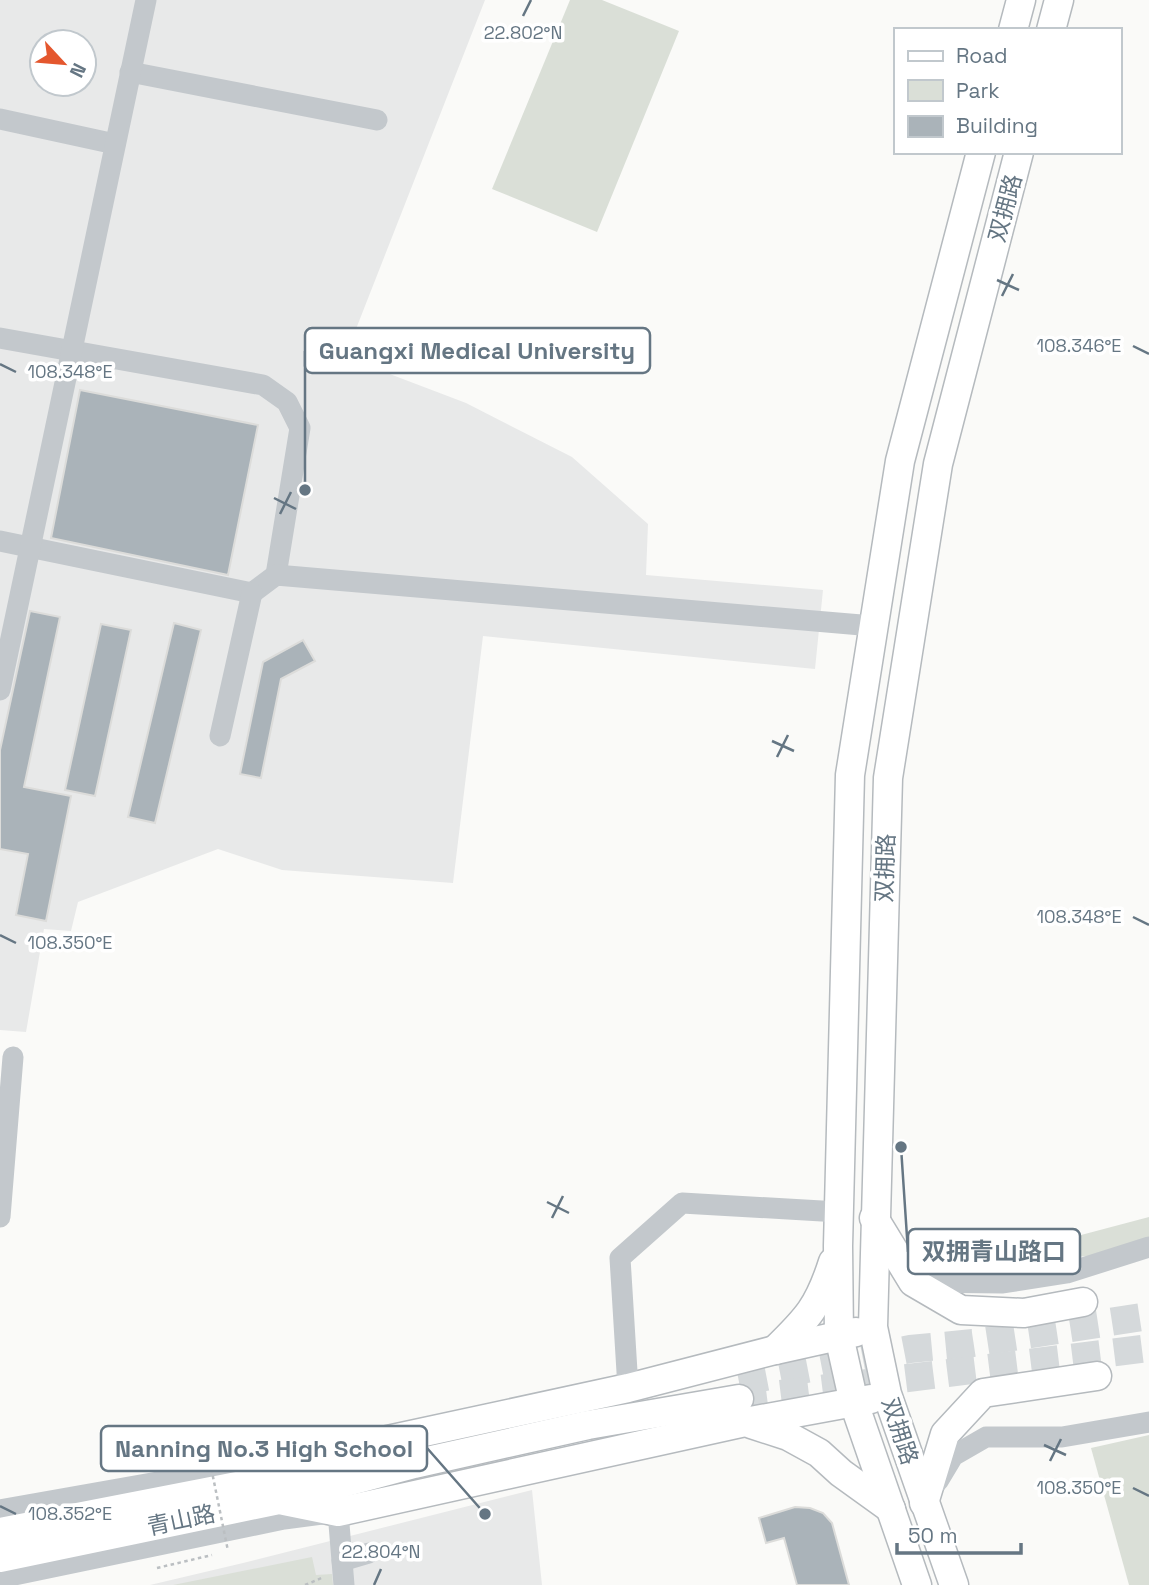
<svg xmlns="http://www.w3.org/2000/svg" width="1149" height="1585" font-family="'Space Grotesk','Noto Sans SC',sans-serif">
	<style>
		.built { fill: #e8e9e9; fill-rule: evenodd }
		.green { fill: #dadfd7 }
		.building { fill: #aab3b9; stroke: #dcdcda; stroke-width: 2 }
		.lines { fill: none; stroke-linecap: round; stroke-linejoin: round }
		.major-tunnel { stroke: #d5d9db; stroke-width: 28; stroke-dasharray: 28 14; stroke-linecap: butt }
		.major-casing { stroke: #b5babe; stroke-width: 31 }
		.path { stroke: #bbbfc2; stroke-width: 2.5; stroke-dasharray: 3.5 3.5; stroke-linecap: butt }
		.minor { stroke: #c3c8cc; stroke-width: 21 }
		.major { stroke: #fff; stroke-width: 28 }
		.path-bridge { stroke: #bbbfc2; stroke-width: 2.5; stroke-dasharray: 3.5 3.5; stroke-linecap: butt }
		.ticks { fill: none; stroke: #657683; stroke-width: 2.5 }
		.labels { text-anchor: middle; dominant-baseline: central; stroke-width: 7; stroke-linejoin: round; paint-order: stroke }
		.street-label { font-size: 23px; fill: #657683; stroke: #fff }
		.ticks-label { font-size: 18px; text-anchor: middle; fill: #657683; stroke: #fff; stroke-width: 7; stroke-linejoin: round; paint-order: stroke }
		.leader { fill: none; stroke: #657683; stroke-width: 2.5 }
		.callout-dot { fill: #657683; stroke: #fff; stroke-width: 2.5 }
		.callout { fill: #fff; stroke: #657683; stroke-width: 2.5 }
		.callout-label { font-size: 24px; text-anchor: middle; font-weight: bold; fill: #657683 }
	</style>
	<rect width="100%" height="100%" fill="#fafaf8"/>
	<g class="built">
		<path d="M0,0H485L345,357L466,403L572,457L648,524L646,575L823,590L815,669L483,636L453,883L282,870L218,849L78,902L71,931L44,929L26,1032L0,1030ZM42,42H84V84H42Z"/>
		<polygon points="532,1490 542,1585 150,1585 243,1563"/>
	</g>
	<g class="green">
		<polygon points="570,0 602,0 679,31 597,232 492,189"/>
		<polygon points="1149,1217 1149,1253 1072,1257 1066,1239"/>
		<polygon points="1149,1435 1149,1585 1129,1585 1091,1448"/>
		<polygon points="312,1557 316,1575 332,1574 333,1585 173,1585"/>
	</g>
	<g class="building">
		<polygon points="80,390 258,425 228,575 51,538"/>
		<polygon points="30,611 60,617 24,787 71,796 46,921 16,915 28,854 0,849 0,750"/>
		<polygon points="174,623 201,630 155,823 128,817"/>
		<polygon points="101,624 131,630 95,796 65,790"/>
		<polygon points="303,640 315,661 281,679 261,778 240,774 263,662"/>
		<polygon points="795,1507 810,1508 823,1513 832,1523 849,1585 797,1585 784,1538 766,1543 759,1518"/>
	</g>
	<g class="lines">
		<g class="major-tunnel">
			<polyline points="739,1382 910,1349 973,1343 1149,1316"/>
			<polyline points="739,1399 1149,1348"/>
		</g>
		<defs>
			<g id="major">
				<polyline points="1013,30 1021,0"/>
				<polyline points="1051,30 1059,0"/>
				<polyline points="874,1218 913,1282 961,1310 1024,1313 1083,1302"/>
				<path d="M775,1350C808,1318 819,1306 833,1262"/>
				<polyline points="751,1424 788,1436 819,1453 841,1473 891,1509"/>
				<polyline points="313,1462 346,1449 628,1388 775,1350 856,1332"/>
				<polyline points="284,1501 338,1512 745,1422 871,1399"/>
				<polyline points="924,1503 945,1434 983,1393 1097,1376"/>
				<polyline points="0,1532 339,1466"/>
				<polyline points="0,1558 279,1500 414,1464 588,1425 739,1399"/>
				<polyline points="917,1585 854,1403 839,1336 838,1246 850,775 900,461 981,152"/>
				<polyline points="954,1585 887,1394 873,1327 888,778 938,464 1019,152"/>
			</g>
		</defs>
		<use href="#major" class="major-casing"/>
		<g class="path">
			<polyline points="140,1464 279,1430"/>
			<polyline points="157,1568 212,1555"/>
			<polyline points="305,1585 324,1577"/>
		</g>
		<g class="minor">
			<polyline points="130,72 377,120"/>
			<polyline points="0,119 115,144"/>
			<polyline points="0,338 263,385 287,402 300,428 276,575"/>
			<polyline points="0,541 252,593 276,575 873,626"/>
			<polyline points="0,690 146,0"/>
			<polyline points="220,736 252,593"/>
			<polyline points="0,1217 13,1057"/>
			<polyline points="914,1282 1003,1283 1067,1273 1149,1247"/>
			<polyline points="628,1388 620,1258 682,1203 839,1212"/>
			<polyline points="938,1481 953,1456 986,1437 1062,1437 1149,1422"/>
			<polyline points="0,1510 327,1452"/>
			<polyline points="342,1561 369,1553"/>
			<polyline points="0,1578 284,1519 338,1512 344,1585"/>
		</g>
		<use href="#major" class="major"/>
		<polyline class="path-bridge" points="210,1462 228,1551"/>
	</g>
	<path class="ticks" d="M523,16L531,0M997,280L1019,290M1002,296L1013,274M1133,346L1149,354M0,364L16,372M274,498L296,509M280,514L291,492M772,741L794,751M777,757L788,735M1133,917L1149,925M0,935L16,943M547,1202L569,1213M552,1218L563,1196M1044,1445L1066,1455M1050,1461L1061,1439M1133,1488L1149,1496M0,1506L16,1514M374,1585L381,1569"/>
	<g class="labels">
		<g class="street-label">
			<text transform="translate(1005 208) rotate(-75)">双拥路</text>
			<text transform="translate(885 868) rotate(-88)">双拥路</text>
			<text transform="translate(900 1431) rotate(72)">双拥路</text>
			<text transform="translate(181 1520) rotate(-12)">青山路</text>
		</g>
	</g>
	<g class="ticks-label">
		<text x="523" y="39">22.802°N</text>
		<text x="1079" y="352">108.346°E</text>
		<text x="70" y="378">108.348°E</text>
		<text x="1079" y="923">108.348°E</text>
		<text x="70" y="949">108.350°E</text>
		<text x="1079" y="1494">108.350°E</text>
		<text x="70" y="1520">108.352°E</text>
		<text x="381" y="1558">22.804°N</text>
	</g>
	<path class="leader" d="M305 490L305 351M901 1147L908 1252M485 1514L427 1448"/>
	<g class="callout-dot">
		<circle cx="305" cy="490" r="7"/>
		<circle cx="901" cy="1147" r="7"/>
		<circle cx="485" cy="1514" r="7"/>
	</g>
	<g class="callout">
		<rect x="305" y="328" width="345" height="45" rx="7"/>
		<rect x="908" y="1229" width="172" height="45" rx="7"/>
		<rect x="101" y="1426" width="326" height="45" rx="7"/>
	</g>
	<g class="callout-label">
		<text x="477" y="359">Guangxi Medical University</text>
		<text x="994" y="1260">双拥青山路口</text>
		<text x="264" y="1457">Nanning No.3 High School</text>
	</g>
	<rect x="894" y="28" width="228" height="126" fill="#ffffff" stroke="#c1c8cd" stroke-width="2"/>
	<rect x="908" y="51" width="35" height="10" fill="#ffffff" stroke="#c1c8cd" stroke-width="2"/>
	<text x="956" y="63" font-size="21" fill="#657683">Road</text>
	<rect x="908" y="80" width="35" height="21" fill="#dadfd7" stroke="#c1c8cd" stroke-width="2"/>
	<text x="956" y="98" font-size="21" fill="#657683">Park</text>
	<rect x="908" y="116" width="35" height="21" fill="#aab3b9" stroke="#c1c8cd" stroke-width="2"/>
	<text x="956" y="133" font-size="21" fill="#657683">Building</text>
	<g transform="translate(63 63) rotate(116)"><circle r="33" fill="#ffffff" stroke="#c1c8cd" stroke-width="2"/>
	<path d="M0-5L12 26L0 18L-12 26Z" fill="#e4572e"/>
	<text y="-10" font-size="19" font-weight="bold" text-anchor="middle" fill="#657683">N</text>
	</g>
	<path d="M897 1543v10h124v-10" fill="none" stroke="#657683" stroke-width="3.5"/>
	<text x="908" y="1543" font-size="21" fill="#657683" stroke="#ffffff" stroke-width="5" paint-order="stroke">50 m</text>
</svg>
